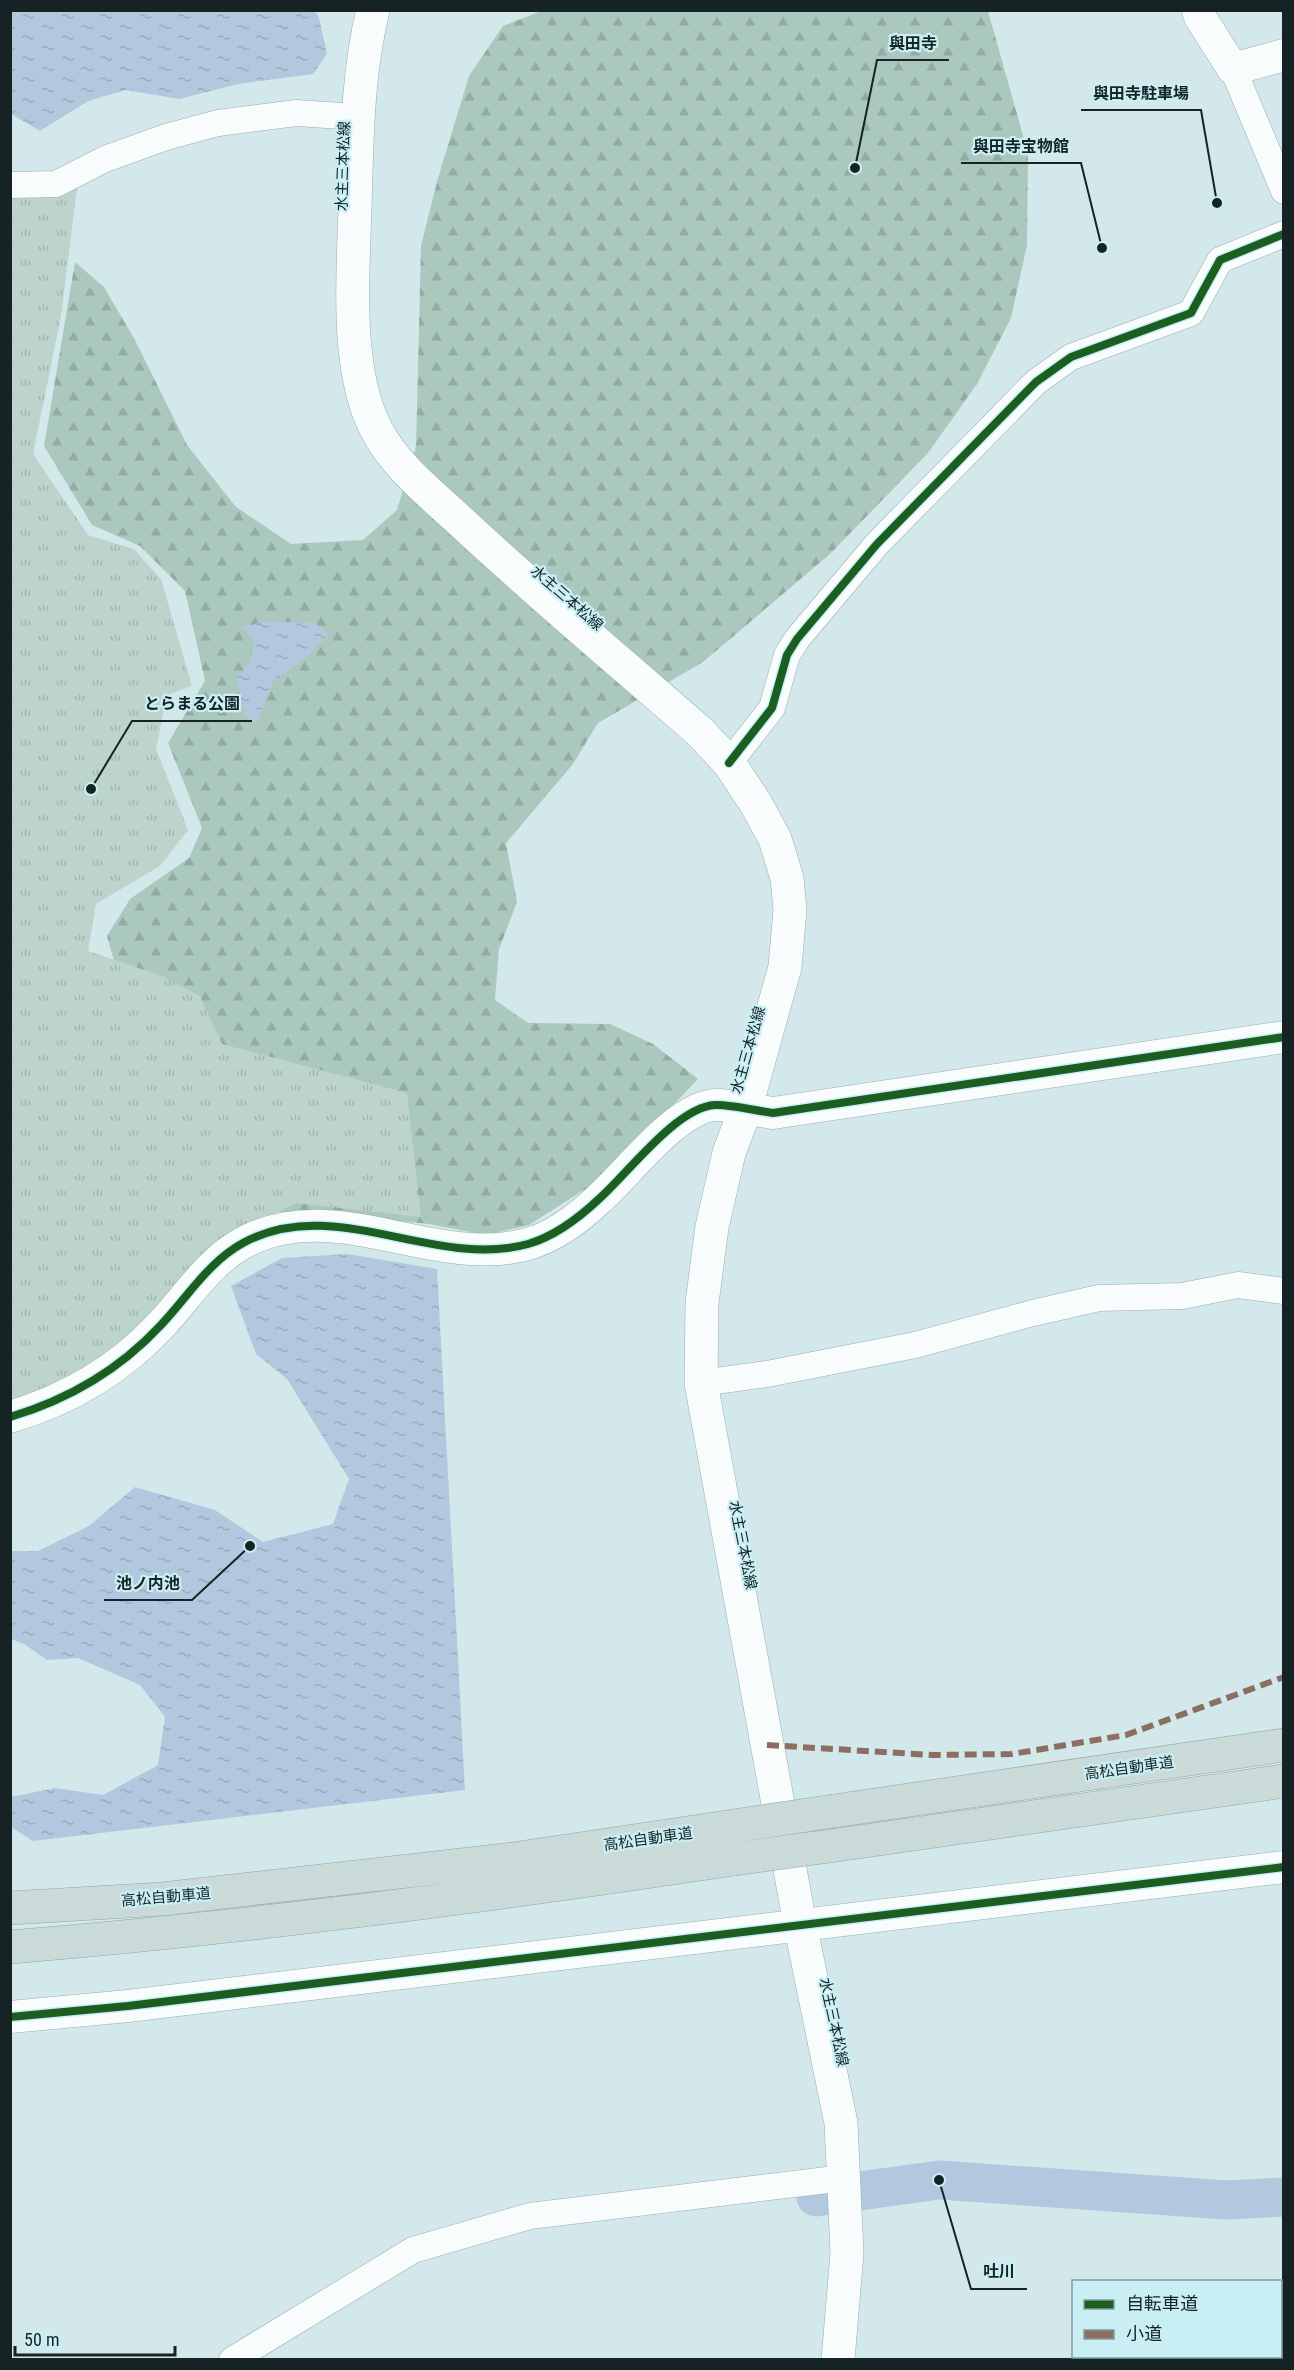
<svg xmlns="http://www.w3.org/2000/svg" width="1294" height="2370" font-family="'Roboto Condensed','Noto Sans JP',sans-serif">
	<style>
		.forest { fill: url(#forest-firs) }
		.park { fill: url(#park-tufts) }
		.water { fill: url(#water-ripples) }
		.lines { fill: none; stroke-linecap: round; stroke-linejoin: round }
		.river { stroke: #b2c8de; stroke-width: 39 }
		.minor-casing { stroke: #9cacae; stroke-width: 27 }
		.tertiary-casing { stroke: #9cacae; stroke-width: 33 }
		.secondary-casing { stroke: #9cacae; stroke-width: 34 }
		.motorway-casing { stroke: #8da7a7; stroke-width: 34 }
		.minor { stroke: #f8fcfc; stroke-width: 26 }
		.tertiary { stroke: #f8fcfc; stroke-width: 32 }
		.secondary { stroke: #f8fcfc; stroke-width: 33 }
		.motorway { stroke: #c9dad9; stroke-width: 33 }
		.motorway-bridge-casing { stroke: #8da7a7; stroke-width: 34; stroke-linecap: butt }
		.motorway-bridge { stroke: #c9dad9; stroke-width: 33 }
		.quiet { stroke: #8d6e63; stroke-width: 6; stroke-dasharray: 12 6; stroke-linecap: butt }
		.cycleway-casing { stroke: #c9eff5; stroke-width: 11 }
		.cycleway { stroke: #1b5e20; stroke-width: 8 }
		.labels { text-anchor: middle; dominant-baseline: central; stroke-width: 4.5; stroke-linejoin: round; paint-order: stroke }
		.street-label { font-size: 15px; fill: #152325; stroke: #c9eff5 }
		.leader { fill: none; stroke: #152325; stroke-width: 2 }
		.callout-dot { fill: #152325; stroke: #c9eff5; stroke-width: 2 }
		.callout-label { font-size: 16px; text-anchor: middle; font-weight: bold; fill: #152325; stroke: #c9eff5; stroke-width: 4.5; stroke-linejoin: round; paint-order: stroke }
	</style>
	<defs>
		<pattern id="forest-firs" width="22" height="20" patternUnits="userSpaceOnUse" patternTransform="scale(1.5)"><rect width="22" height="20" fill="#abc8be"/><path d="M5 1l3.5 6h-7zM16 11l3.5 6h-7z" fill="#92aca3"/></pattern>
		<pattern id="park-tufts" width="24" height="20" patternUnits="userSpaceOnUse" patternTransform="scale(1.5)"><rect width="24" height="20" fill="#bdd4cd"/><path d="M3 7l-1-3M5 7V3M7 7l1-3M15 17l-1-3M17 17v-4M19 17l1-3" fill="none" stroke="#a2b6b0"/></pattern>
		<pattern id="water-ripples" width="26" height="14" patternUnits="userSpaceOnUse" patternTransform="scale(1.5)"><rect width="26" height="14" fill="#b2c8de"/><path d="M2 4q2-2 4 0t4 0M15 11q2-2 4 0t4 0" fill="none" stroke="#98acbe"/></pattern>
	</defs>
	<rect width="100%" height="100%" fill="#d3e8eb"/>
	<polygon class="forest" points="544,10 988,11 1028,153 1027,245 1011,318 977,384 928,453 830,554 703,662 598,723 573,764 506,843 517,902 499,949 495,1000 528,1023 610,1024 653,1044 698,1079 604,1177 529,1225 486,1235 429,1224 346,1216 263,1211 138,1047 107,936 130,899 189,858 202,828 168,743 205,681 185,591 140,546 92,525 44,446 75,262 104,287 135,340 187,445 236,507 291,544 363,540 397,510 416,447 421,246 438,178 469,76 503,26"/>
	<polygon class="park" points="77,189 61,316 33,454 88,535 134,549 161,579 192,686 167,695 156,749 188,830 160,866 96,904 88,951 162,976 200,996 222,1044 407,1093 421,1217 296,1203 220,1242 133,1334 71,1381 11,1401 11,194 31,197"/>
	<g class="water">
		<polygon points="315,11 319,18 327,54 313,74 238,84 179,99 126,90 88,101 40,131 11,114 11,11"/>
		<polygon points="267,621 315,623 328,633 306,658 273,681 257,724 246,716 236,678 246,669 255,644 250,636 242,627"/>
		<polygon points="348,1254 437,1269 465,1790 33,1841 11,1827 11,1797 55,1788 103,1795 158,1765 165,1717 140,1685 78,1658 47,1660 24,1644 11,1639 11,1551 38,1551 89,1526 135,1487 215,1510 263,1542 333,1524 349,1479 287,1379 256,1354 231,1286 282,1258"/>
	</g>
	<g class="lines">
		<polyline class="river" points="816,2197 939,2180 1227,2200 1284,2197"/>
		<defs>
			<g id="minor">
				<polyline points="1233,69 1284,191"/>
				<polyline points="10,185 56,184 105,159 166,137 218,123 296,113 358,117"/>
				<polyline points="729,763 772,708 787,655 797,639 877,544 1036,382 1071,357 1191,313 1220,260 1284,234"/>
				<polyline points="701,1383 767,1374 915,1345 1033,1313 1099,1298 1182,1296 1238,1285 1284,1291"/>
				<polyline points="232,2360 413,2250 530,2216 844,2178"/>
			</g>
			<g id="tertiary">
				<polyline points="1198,10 1200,17 1233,69 1284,55"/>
				<path d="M10,1417C67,1400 119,1370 160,1326C187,1298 208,1262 243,1243C334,1193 434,1270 528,1244C556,1236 580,1217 600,1198C628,1173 677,1107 715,1105C730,1104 756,1111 773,1113L1284,1037"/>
				<polyline points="10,2017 128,2006 1284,1867"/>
			</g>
			<path id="secondary" d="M373,10C357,75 357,143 355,209C353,275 345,369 376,429C395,466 428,491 458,519C536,592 619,661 700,732L729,763L756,804L775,839L787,878L790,910L785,967L745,1110L729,1153L712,1227L702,1303L701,1383L800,1924L841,2123L847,2253L838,2360"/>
			<g id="motorway">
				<polyline points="834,1811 1284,1745"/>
				<polyline points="837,1845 1284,1781"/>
				<polyline points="10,1908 162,1899 513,1859 727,1827"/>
				<path d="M10,1947C253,1927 493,1895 734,1859"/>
			</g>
		</defs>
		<use href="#minor" class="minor-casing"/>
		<use href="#tertiary" class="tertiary-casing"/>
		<use href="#secondary" class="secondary-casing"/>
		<use href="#motorway" class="motorway-casing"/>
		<use href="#minor" class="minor"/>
		<use href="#tertiary" class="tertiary"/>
		<use href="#secondary" class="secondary"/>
		<use href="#motorway" class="motorway"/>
		<defs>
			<g id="motorway-bridge">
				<polyline points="727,1827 834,1811"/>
				<polyline points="734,1859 837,1845"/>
			</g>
		</defs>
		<use href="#motorway-bridge" class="motorway-bridge-casing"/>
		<use href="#motorway-bridge" class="motorway-bridge"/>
		<polyline class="quiet" points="767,1745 933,1755 1012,1754 1126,1735 1284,1677"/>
		<defs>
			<g id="cycleway">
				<polyline points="729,763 772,708 787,655 797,639 877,544 1036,382 1071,357 1191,313 1220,260 1284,234"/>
				<path d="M10,1417C67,1400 119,1370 160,1326C187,1298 208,1262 243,1243C334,1193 434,1270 528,1244C556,1236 580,1217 600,1198C628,1173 677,1107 715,1105C730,1104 756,1111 773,1113L1284,1037"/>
				<polyline points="10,2017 128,2006 1284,1867"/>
			</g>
		</defs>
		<use href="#cycleway" class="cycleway-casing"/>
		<use href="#cycleway" class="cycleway"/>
	</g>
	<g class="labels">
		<g class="street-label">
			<text transform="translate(343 166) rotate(-88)">水主三本松線</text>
			<text transform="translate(567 598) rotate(41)">水主三本松線</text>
			<text transform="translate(748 1050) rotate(-74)">水主三本松線</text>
			<text transform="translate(743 1545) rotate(79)">水主三本松線</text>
			<text transform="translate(1129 1768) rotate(-8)">高松自動車道</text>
			<text transform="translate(648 1839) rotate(-8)">高松自動車道</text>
			<text transform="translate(166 1897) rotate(-5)">高松自動車道</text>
			<text transform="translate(834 2022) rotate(78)">水主三本松線</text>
		</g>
	</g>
	<path class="leader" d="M855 168L877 60H949M1217 203L1201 110H1081M1102 248L1081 163H961M91 789L132 721H252M250 1546L192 1600H104M939 2180L971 2289H1027"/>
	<g class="callout-dot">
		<circle cx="855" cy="168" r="6"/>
		<circle cx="1217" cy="203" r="6"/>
		<circle cx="1102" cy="248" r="6"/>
		<circle cx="91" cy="789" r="6"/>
		<circle cx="250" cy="1546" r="6"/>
		<circle cx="939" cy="2180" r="6"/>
	</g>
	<g class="callout-label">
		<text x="913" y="49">與田寺</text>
		<text x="1141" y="99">與田寺駐車場</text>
		<text x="1021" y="152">與田寺宝物館</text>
		<text x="192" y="709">とらまる公園</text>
		<text x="148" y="1589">池ノ内池</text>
		<text x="999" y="2277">吐川</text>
	</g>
	<rect width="1294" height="2370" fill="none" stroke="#152325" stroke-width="24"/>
	<rect x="1072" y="2280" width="210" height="78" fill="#c9eff5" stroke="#819da2" stroke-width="1.5"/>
	<rect x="1084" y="2300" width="30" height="9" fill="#1b5e20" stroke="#819da2" stroke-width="1.5"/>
	<text x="1126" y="2310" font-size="18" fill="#152325">自転車道</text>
	<rect x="1084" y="2330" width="30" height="9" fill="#8d6e63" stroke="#819da2" stroke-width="1.5"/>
	<text x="1126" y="2340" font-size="18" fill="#152325">小道</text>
	<path d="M15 2346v9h160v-9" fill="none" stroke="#152325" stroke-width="3"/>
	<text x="24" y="2346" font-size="18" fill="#152325" stroke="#c9eff5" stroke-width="4.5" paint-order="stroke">50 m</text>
</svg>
